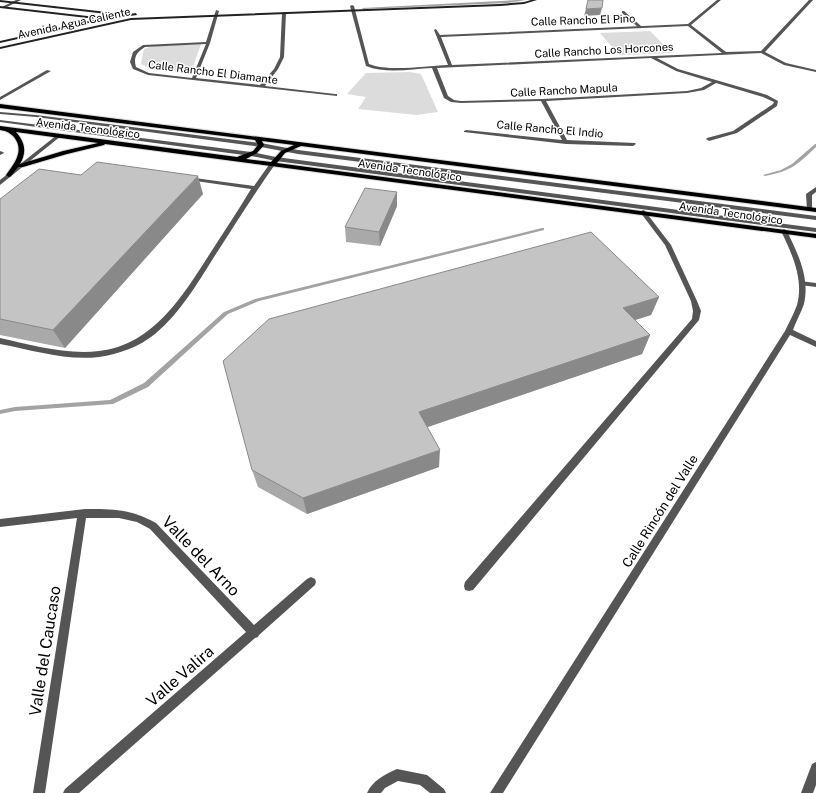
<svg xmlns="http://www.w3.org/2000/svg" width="816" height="793" font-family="'Public Sans',sans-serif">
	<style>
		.green { fill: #dcdcdc }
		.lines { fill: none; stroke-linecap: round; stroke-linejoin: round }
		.stream { fill: #a3a3a3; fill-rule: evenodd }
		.primary-casing { stroke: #dbdbdb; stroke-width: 2 }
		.lane { fill: #555; fill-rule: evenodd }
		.street { fill: #555; fill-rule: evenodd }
		.secondary { fill: #222; fill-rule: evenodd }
		.primary { fill: #000; fill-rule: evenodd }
		.wall { fill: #a9a9a9 }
		.shaded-wall { fill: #898989 }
		.building { fill: #c4c4c4; stroke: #898989 }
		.labels { text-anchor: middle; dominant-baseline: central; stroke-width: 3; stroke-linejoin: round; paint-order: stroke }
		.far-street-label { font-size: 11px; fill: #000; stroke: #fff }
		.street-label { font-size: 13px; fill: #000; stroke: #fff }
		.near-street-label { font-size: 16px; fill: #000; stroke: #fff }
	</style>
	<rect width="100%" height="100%" fill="#fff"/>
	<g class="green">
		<polygon points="650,31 672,53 619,55 600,33"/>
		<polygon points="201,44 191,73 153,70 141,64 144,49 153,46"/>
		<polygon points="410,72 421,74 438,112 417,115 358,109 366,97 347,94 366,73"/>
	</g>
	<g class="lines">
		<g class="stream">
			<polygon points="518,0 526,0 508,3 363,9 362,8"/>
			<path d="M815,144H816V147C797,165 791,171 765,176L763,175L781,170L792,164Z"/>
			<polygon points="542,228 544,228 544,230 259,301 228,314 148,387 113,404 15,411 0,414 0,410 15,407 110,400 144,383 224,312 255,299"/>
		</g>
		<defs>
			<path id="primary" d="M0,104L816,208V212L301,146L285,153L277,163L816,234V238L105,144L104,145L67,154L23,167H18L11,176L9,177L6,175C14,164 25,151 14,137C9,132 6,131 0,130V126L237,157L253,151L258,145L255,140L0,108ZM16,132L98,143L63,151L20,164C27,152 25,142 16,132ZM262,141L294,145L281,151L271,162L246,159L257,153L264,145Z"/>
		</defs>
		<use href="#primary" class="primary-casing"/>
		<g class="lane">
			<polygon points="622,11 624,11 641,26 641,28 639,28 622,13"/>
			<polygon points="47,70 51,71 0,100 0,97"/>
			<polygon points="0,112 36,115 261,143 298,150 816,216 816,220 298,154 261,147 36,117 0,114"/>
			<polygon points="0,120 251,152 276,157 816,228 816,232 276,161 251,156 0,122"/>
			<polygon points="0,151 3,152 4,153 0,155"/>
			<path d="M273,161L276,163C254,194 234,226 214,257C197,284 180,313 155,334C139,347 119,354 99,357C66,361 32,350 0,344V338C32,345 66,355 99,351C153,345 182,297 209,255C223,233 238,211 251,189L189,180L187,179V177L254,186L271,162Z"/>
			<polygon points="816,187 816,192 812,195 812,209 807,210 806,194"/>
			<polygon points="643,210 645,211 671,245 697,301 701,311 699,320 473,590 469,591 465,590 464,586 465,582 692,319 693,311 691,301 665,245 640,212"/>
			<polygon points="800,281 816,283 816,287 800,285"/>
		</g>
		<g class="street">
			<polygon points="16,0 21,0 5,8 2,7"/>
			<path d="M717,0H721L691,25L726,52L761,51L809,0H813L765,52L786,63L816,70V72L784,65L761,53L657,58L678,69L767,95L778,101L777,106L737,133L709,141L706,139L707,138L733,131L773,104L774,102L763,97L716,83L704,90L687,93L546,101L567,140L635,143L636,144L633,146L566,144L464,132V131L466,130L562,140L541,101L461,103L451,102L444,98L432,68C411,69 386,74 366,66L350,6L352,5L354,6L369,64C389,72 425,66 448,65L434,30L436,29L440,35L688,24ZM688,26L722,53L452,65L441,37ZM651,58L676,71L712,82L701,88L687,91L543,99L461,101L454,100L448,96L437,68Z"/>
			<path d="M216,10L219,11L210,43L196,78L260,85L274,69L280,57L282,13L284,12L286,13L284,57L278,69L265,86L335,94H337V96L148,75L133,69L130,62L133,52L143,45L206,42ZM206,44L192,78L149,73L136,67C133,57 137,52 145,47Z"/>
			<polygon points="57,135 61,136 0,185 0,180"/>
			<path d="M784,229L787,231C798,254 810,278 804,304C801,313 796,321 793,330L816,341V347L790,335L503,793H490L785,331C789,322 794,314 797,305C804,279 792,254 781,231Z"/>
			<path d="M85,509C114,509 131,509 156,523L254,625L307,579L311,577L315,579L316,582L315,585L259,635L258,637L255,638L79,793H63L65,789L246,632L150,529L137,522L119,518H86L45,793H33L77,518L0,527V519Z"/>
			<polygon points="816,762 816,785 813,793 801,793 812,764"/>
			<path d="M397,769L427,775L444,789L446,793H430L420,785L398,781L385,788L381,793H367C372,781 385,774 397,769Z"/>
		</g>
		<g class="secondary">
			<polygon points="0,0 116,13 118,14 116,15 0,2"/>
			<polygon points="531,0 537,0 524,4 500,6 131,20 0,49 0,47 131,18 500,4 524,2"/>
			<polygon points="0,6 96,17 98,18 96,19 0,8"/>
			<polygon points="136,13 137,15 102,20 0,43 0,41 102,18"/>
		</g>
		<use href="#primary" class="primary"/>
	</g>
	<g class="wall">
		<polygon points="397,192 397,206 380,246 346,242 345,227"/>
		<polygon points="203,194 65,348 0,335 0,199"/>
		<polygon points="659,297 651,315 635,320 650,335 642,354 427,427 439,467 307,514 258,487 252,470"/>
	</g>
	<g class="shaded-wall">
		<polygon points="602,8 600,15 584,16 586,9"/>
		<polygon points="198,176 203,194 65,348 53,330"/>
		<polygon points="397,192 397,206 380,246 379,232"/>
		<polygon points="659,297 651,315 616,326 623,308"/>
		<polygon points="650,335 642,354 419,430 419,412"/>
		<polygon points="440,450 439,467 307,514 303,498"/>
	</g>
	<g class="building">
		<polygon points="588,0 603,0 602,8 586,9"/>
		<polygon points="97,162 198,176 53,330 0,319 0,199 39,169 81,175"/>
		<polygon points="365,188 397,192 379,232 345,227"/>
		<polygon points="591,232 659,297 623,308 650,335 419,412 440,450 303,498 252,470 223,361 269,319"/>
	</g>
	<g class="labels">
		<g class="far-street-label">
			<text transform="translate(583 20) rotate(-2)">Calle Rancho El Pino</text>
			<text transform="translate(74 23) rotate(-12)">Avenida Agua Caliente</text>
			<text transform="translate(604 50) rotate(-3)">Calle Rancho Los Horcones</text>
			<text transform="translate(213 72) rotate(7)">Calle Rancho El Diamante</text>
			<text transform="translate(564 90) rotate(-3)">Calle Rancho Mapula</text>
			<text transform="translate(88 128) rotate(7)">Avenida Tecnológico</text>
			<text transform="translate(550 129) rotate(5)">Calle Rancho El Indio</text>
			<text transform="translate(410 170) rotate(8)">Avenida Tecnológico</text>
			<text transform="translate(731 213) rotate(8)">Avenida Tecnológico</text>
		</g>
		<g class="street-label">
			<text transform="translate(660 511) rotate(-58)">Calle Rincón del Valle</text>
		</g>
		<g class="near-street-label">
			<text transform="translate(201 556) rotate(46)">Valle del Arno</text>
			<text transform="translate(45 651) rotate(-81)">Valle del Caucaso</text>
			<text transform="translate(180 676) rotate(-41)">Valle Valira</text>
		</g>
	</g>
</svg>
